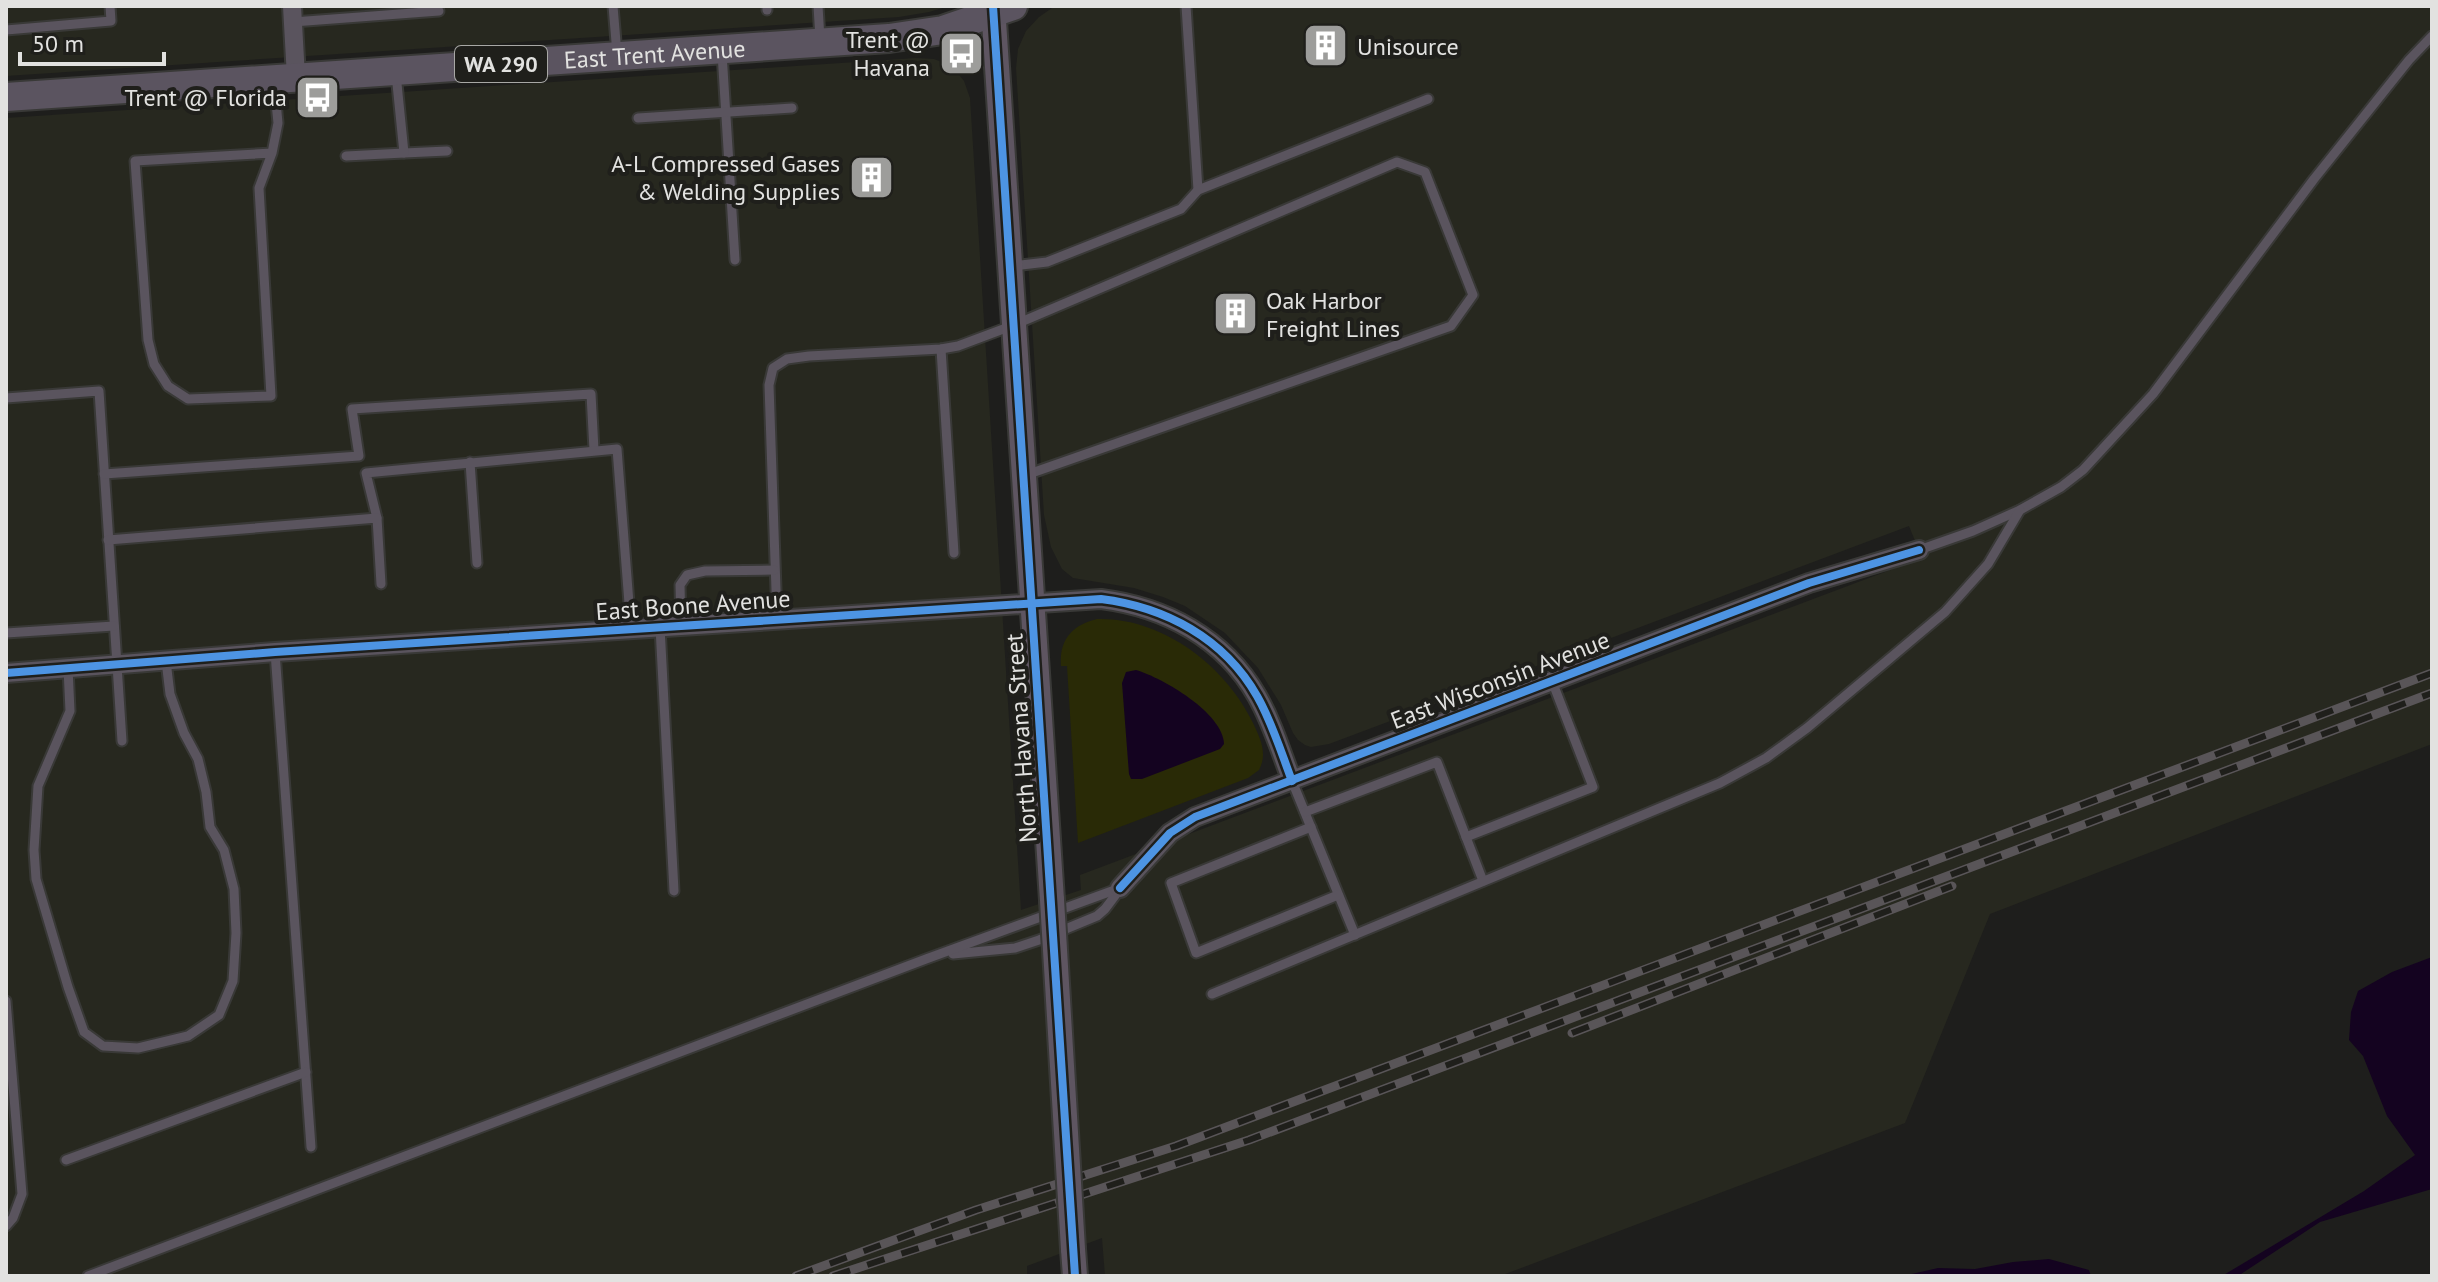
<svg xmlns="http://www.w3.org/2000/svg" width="2438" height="1282" font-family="'PT Sans',sans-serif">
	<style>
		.built { fill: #27281f }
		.green { fill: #292a06 }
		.water { fill: #140320 }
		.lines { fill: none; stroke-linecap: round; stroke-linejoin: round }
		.lane-casing { stroke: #393937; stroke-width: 13 }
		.street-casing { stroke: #393937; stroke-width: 22 }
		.secondary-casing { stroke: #393937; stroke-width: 28 }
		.primary-casing { stroke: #393937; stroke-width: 32 }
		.lane { stroke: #5a545e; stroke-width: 9 }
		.street { stroke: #5a545e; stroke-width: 18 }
		.secondary { stroke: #5e5561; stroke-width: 24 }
		.primary { stroke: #5b5460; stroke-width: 28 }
		.rail-casing { stroke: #595558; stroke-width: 9 }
		.rail { stroke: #1f1f1b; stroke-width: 6; stroke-dasharray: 18; stroke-linecap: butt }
		.secondary-bridge-casing { stroke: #393937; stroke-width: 28; stroke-linecap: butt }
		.secondary-bridge { stroke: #5e5561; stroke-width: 24 }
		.cycleway-casing { stroke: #1f1f1b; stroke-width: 13 }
		.cycleway { stroke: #4d94e3; stroke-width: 8 }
		.labels { text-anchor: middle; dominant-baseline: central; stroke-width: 8; stroke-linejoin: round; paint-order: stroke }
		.shield { fill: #1f1f1b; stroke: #a8a8a5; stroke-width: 2 }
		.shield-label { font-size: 22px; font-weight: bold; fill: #e2e2e0 }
		.poi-label { font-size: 24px; fill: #e2e2e0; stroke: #1f1f1b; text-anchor: end }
		.street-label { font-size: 24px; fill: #e2e2e0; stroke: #1f1f1b }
	</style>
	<rect width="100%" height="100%" fill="#1e1e1c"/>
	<g class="built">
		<polygon points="6,6 949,6 929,12 899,17 6,76"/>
		<polygon points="1055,6 2432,6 2432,744 1990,914 1905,1123 1500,1276 1105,1276 1102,1238 1027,1266 1027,1276 6,1276 6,118 916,58 934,59 952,66 964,81 970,98 1021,910 1081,890 1080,875 1922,558 1909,526 1329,744 1311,747 1305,745 1298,740 1293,733 1281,705 1258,668 1225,633 1185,606 1163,597 1134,588 1073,578 1062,569 1051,547 1044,515 1016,68 1018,49 1026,31 1039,17"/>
	</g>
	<path class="green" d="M1097,619C1162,617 1226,666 1253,723C1260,738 1268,753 1259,770L1248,778L1078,843L1067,666H1061C1059,640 1072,625 1097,619Z"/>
	<g class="water">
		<path d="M1136,670C1163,678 1223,713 1224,744L1220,749L1142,779H1131L1129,774L1122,683L1126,672Z"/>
		<polygon points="2432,957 2432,1189 2320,1222 2238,1276 2222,1276 2364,1191 2415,1155 2387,1116 2363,1056 2349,1040 2351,1012 2358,991 2392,972"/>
		<polygon points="2049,1259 2089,1270 2091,1276 1903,1276 1938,1268 1975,1269 2013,1262"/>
	</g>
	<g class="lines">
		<defs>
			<g id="lane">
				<polyline points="613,6 617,54"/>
				<polyline points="767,6 767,10"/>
				<polyline points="818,6 820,39"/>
				<polyline points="1186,6 1198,190"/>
				<polyline points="293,22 439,11"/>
				<polyline points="6,30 111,21 110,6"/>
				<polyline points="722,53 735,260"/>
				<polyline points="638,118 792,108"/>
				<polyline points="272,153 135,161 148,340 154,364 168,386 188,399 271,396 259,188 272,153 278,123 274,82"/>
				<polyline points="404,153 447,151"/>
				<polyline points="346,156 404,153 396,74"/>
				<polyline points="1013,266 1047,262 1181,209 1198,190 1428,99"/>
				<polyline points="941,349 954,553"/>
				<polyline points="6,398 99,391 122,741"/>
				<polyline points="470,462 477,563"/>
				<polyline points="104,474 359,456 352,409 591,394 594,450"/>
				<polyline points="377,518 366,473 617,449 631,629"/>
				<polyline points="108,540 377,518 381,584"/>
				<polyline points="1919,550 1973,531 2020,510 2061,487 2083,470 2153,394 2314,179 2409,60 2432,36"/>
				<polyline points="777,619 769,385 773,368 787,359 809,356 941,349 958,346 1014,325 1397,162 1425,172 1473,295 1451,326 1026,475"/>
				<polyline points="681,626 680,585 687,575 705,571 774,570"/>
				<polyline points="660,627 674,891"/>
				<polyline points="6,633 114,626"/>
				<polyline points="275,652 311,1147"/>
				<polyline points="68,668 70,711 38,786 34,850 36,879 68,987 84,1032 103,1046 138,1048 188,1036 219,1015 233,981 236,933 234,889 224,850 210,827 206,792 198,759 184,733 170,694 166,661"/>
				<polyline points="1292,781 1355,935"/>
				<polyline points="1305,812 1437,762 1483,881"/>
				<polyline points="1311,827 1171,883 1196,953 1338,895"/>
				<polyline points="1466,837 1593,787 1552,681"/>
				<polyline points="953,954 1015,948 1039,940 1097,916 1105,909 1120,889"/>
				<polyline points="1212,994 1720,783 1766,758 1807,728 1945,612 1988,564 2020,510"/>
				<polyline points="6,1001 22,1194 13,1218 6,1226"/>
				<polyline points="66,1160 306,1072"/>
				<polyline points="88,1276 926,959 1120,888"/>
			</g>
			<g id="street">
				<polyline points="292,6 296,77"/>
				<path d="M6,673L275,652L1101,599C1165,607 1224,638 1257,696C1272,722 1281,752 1292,781"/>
				<polyline points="1120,888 1170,833 1195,817 1809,583 1919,550"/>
			</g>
			<g id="secondary">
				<polyline points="993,6 1052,900"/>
				<polyline points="1073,1249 1075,1276"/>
			</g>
			<g id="primary">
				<path id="s1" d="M6,97L889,38L943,30L1013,6"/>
			</g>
		</defs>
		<use href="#lane" class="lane-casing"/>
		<use href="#street" class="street-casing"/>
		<use href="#secondary" class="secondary-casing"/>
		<use href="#primary" class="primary-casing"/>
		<use href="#lane" class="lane"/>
		<use href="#street" class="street"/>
		<use href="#secondary" class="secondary"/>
		<use href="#primary" class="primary"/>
		<defs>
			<g id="rail">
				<polyline points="1572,1033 1952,886"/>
				<polyline points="796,1276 976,1210 1176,1146 2432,673"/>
				<polyline points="833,1276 1249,1140 2432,693"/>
			</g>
		</defs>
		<use href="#rail" class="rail-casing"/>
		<use href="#rail" class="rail"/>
		<defs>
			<polyline id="secondary-bridge" points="1052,900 1073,1249"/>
		</defs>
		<use href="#secondary-bridge" class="secondary-bridge-casing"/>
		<use href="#secondary-bridge" class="secondary-bridge"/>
		<defs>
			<g id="cycleway">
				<polyline points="993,6 1075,1276"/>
				<path d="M6,673L275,652L1101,599C1165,607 1224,638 1257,696C1272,722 1281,752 1292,781"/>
				<polyline points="1120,888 1170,833 1195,817 1809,583 1919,550"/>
			</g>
		</defs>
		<use href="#cycleway" class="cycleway-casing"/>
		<use href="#cycleway" class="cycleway"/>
	</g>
	<defs>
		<symbol id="building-square" viewBox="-11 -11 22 22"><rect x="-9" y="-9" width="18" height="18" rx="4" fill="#9d9d9b" stroke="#1f1f1b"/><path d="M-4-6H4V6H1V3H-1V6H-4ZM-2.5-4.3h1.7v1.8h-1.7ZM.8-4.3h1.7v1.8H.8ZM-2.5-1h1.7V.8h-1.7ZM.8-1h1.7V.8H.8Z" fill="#fff"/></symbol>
		<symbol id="bus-square" viewBox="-11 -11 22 22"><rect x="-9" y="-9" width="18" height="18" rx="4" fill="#9d9d9b" stroke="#1f1f1b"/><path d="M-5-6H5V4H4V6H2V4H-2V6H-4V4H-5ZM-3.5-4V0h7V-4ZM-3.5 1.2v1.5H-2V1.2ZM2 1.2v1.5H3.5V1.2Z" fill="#fff"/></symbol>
	</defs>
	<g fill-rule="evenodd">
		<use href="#building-square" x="1300" y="20" width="51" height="51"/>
		<use href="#bus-square" x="936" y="28" width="51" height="51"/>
		<use href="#bus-square" x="292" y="72" width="51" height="51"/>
		<use href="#building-square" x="846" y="152" width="51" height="51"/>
		<use href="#building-square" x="1210" y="288" width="51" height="51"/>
	</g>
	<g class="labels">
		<rect class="shield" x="455" y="46" width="92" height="36" rx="6"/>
		<g class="shield-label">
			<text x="501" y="64">WA 290</text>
		</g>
		<g class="poi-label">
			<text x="930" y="39">Trent @<tspan x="930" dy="28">Havana</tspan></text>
			<text x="1357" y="46" text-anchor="start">Unisource</text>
			<text x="287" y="97">Trent @ Florida</text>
			<text x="840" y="163">A-L Compressed Gases<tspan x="840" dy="28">&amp; Welding Supplies</tspan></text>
			<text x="1266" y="300" text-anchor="start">Oak Harbor<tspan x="1266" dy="28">Freight Lines</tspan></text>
		</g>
		<g class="street-label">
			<text stroke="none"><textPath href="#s1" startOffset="650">East Trent Avenue</textPath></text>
			<text transform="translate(693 605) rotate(-4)">East Boone Avenue</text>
			<text transform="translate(1500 680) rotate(-21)">East Wisconsin Avenue</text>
			<text transform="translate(1021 738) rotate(-94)">North Havana Street</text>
		</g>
	</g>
	<rect width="2438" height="1282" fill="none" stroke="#e2e2e0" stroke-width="16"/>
	<path d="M20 52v12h144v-12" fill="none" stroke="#e2e2e0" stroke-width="4"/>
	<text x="32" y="52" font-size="24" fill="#e2e2e0" stroke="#1f1f1b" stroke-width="6" paint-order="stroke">50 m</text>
</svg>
